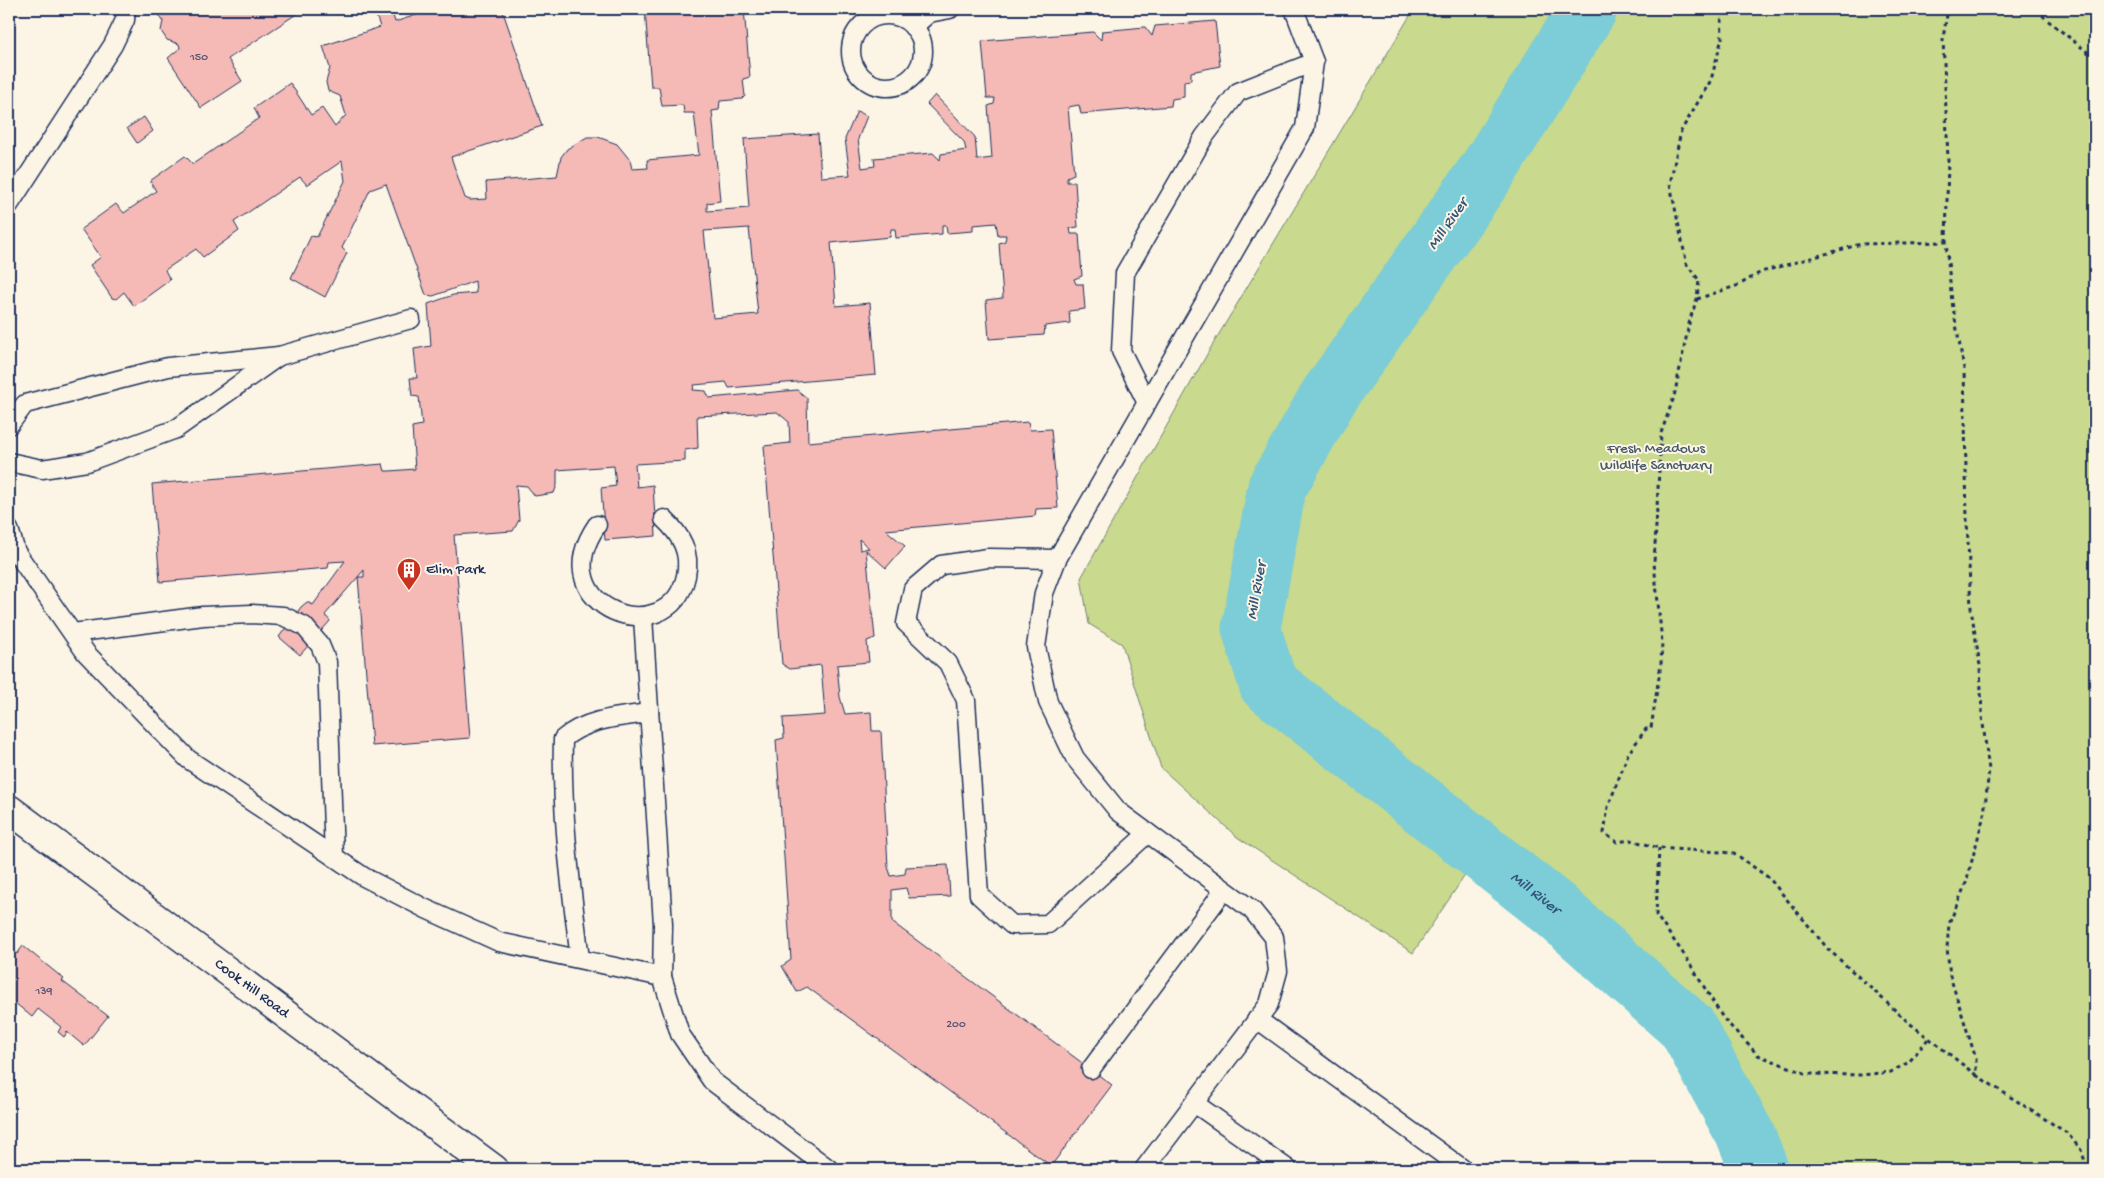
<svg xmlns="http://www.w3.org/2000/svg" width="2104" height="1178" font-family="'Gochi Hand',sans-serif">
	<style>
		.green { fill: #c9d98d; stroke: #728476 }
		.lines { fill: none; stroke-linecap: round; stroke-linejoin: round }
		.river { stroke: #7ccdd7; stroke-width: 59 }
		.building { fill: #f6bab6; stroke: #1b2f5e; fill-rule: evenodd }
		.lane-casing { stroke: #1b2f5e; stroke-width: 21 }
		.secondary-casing { stroke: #1b2f5e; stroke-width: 31 }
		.path { stroke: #1b2f5e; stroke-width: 3; stroke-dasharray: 4 4; stroke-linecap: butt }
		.lane { stroke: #fcf5e5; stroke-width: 18 }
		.secondary { stroke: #fcf5e5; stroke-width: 28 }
		.labels { text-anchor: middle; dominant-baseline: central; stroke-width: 4; stroke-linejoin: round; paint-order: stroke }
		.number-label { font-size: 12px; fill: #525274 }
		.park-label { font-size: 15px; fill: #465a6a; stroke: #fcf5e5 }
		.poi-label { font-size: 15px; fill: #1b2f5e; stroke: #fcf5e5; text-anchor: start }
		.street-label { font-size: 15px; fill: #1b2f5e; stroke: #fcf5e5 }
		.water-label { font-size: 16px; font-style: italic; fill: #33567c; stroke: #fcf5e5 }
	</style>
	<rect width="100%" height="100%" fill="#fcf5e5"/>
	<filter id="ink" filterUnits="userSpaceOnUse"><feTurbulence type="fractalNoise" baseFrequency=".02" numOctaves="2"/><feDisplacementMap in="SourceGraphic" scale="10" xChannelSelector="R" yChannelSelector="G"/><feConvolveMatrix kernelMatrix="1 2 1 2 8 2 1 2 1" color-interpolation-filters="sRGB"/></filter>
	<g filter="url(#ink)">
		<polygon class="green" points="1414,9 2095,9 2095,1169 1778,1169 1724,1127 1692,1074 1627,988 1581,946 1500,883 1476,859 1413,953 1237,837 1161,768 1122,644 1089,624 1081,578 1210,349"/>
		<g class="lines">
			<path class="river" id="s1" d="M1588,9L1488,170L1329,396L1277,487L1251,628L1268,684L1554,909L1687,1027L1746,1136L1759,1169"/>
		</g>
		<g class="building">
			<polygon points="164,9 304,9 228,59 242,81 201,108 168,58 180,48 179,44 167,40 161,31 163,21 158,13"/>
			<path d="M374,9H391L395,22L434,9H502L542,126L451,157L465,198L470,200L487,199L486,182L557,176L561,157L567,149L587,137H598L617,144L630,160L632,169L648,168L647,160L699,155L694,113H684L683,105L662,106L659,87H651L645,9H744L750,77L743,79L745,96L742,99L720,101L719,110L712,111L720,201L707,203V211L749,208L744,139L818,134L821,177L850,175L845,139L857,111L867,116L858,139L862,168L875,166L874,158L933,153L940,160L941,154L966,150L964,142L927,104L935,95L975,137L977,160L992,158L988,106L994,104L995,98H987L982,41L1093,32L1101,40L1102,31L1145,27L1152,36L1155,26L1215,21L1220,66L1191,72V80L1184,81V97L1172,99L1171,106L1081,114L1079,105L1068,107L1074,174L1067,177V182H1075L1078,227L1070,228L1071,234H1079L1082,276L1074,279L1076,284H1083L1085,309L1069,311L1070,323L1045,326L1044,335L989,339L986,300L1003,298L999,243L1005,241L1006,235H998L996,223L973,225V231L947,233L946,225H942V234L896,238L895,229H891L890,237L831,243L836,306L870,303L876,375L729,388L726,382L694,385L693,390L706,391L709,398L797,390L807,398L808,442L1028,422L1030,430L1051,429L1058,508L1036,509L1035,516L886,530L905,546L886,568L866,550L875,638L867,641L869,662L837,665L840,697L845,714L871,712L872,731H881L888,867L891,876L905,874L906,867L948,865L950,896L909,898L906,888L892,890V922L1112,1085L1051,1166L807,987L797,992L782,966L791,960L776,740L784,738L783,718L825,715L821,665L790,669L782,664L764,446L790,443L789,422L777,412L697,416L698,448L685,450V461L635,464L637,487L653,485L656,536L605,540L601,488L616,486L614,466L557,470V485L554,493L535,496L527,486L516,485L519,520L513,531L454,535L470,738L372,746L358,577H364V570L325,615L330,621L300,655L279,637L301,607L307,602L313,605L345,561L329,562L328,568L160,582L152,484L383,464L385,471H390L415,469L412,427L422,425L419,397L412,396L410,378H417L414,349L431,346L428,304L453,295L476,293L475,281L433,296L426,295L386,184L370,190L342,248L347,253L325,297L291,278L311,236L317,237L345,181L342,161L307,185L300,177L234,222L239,231L203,257L196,249L165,270L170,280L134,306L124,292L116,299L112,298L90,265L101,257L81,229L116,204L124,213L156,191L150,181L185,156L193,164L259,118L254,108L290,83L311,115L322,108L335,127L346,115L340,96L328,91L326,82L330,68L323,46L380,27ZM749,228L758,314L713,318L704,231ZM859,539L869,548L860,550Z"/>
			<polygon points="144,117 153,131 137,143 127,128"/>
			<polygon points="23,946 64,979 62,981 108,1016 84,1046 67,1032 64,1037 58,1032 61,1027 38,1009 32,1017 9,998 9,947 17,954"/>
		</g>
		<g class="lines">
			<defs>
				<g id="lane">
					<circle cx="887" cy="51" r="36"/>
					<polyline points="913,27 929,13 950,9"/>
					<polyline points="9,205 113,45 125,20 126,9"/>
					<polyline points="279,356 411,319"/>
					<polyline points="1147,403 1121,351 1125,273 1204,137 1238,92 1314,62"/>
					<polyline points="9,425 25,404 168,367 279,356 176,429 87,462 42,469 9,462"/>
					<path d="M597,525C540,608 669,654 686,576C691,552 681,535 664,519"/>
					<polyline points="9,529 16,552 86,653 188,759 364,877 426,909 499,942 662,977 680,1034 712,1081 829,1169"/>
					<polyline points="1057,559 988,558 941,565 913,589 906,623 948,663 966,700 979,895 1012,925 1048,924 1148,833"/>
					<polyline points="643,617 663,924 662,977"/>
					<polyline points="73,633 203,616 252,614 283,616 304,626 320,645 327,662 334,857"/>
					<path d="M580,959C571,886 561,813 563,739C585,719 620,717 649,713"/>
					<polyline points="1257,1019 1463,1169"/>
					<polyline points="1091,1069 1224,890"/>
					<polyline points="1194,1103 1288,1169"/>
					<polyline points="1144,1169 1269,1004 1278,971 1274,937 1252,910 1118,811 1075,758 1048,702 1036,647 1044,593 1057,559 1305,128 1314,62 1294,9"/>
				</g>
				<g id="secondary">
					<path id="s2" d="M9,809L494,1169"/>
				</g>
			</defs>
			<use href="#lane" class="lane-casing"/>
			<use href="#secondary" class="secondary-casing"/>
			<g class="path">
				<polyline points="2037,9 2046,19 2095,58"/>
				<polyline points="1946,242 1948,160 1943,38 1948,9"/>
				<polyline points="1697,299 1739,285 1761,272 1861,244 1946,242 1952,302 1964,369 1967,520 1971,608 1980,666 1982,716 1989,770 1984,815 1966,883 1949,924 1947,948 1950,976 1976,1059 1976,1075 1908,1022 1828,949 1769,878 1734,853 1659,848 1631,840 1617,842 1604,833 1608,807 1628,754 1646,729 1651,728 1661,664 1662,642 1654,563 1661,433 1674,397 1690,319 1697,299 1699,280 1687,265 1670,184 1681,131 1711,80 1722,38 1721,9"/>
				<polyline points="1659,848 1656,915 1687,959 1723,1018 1758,1055 1807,1074 1861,1075 1891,1072 1909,1062 1928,1039"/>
				<polyline points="1976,1075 2067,1133 2081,1150 2088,1169"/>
			</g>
			<use href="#lane" class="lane"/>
			<use href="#secondary" class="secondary"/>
		</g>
	</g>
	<defs>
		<symbol id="building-pin" viewBox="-11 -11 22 30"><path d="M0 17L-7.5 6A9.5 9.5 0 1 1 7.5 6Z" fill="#c8321e" stroke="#fcf5e5"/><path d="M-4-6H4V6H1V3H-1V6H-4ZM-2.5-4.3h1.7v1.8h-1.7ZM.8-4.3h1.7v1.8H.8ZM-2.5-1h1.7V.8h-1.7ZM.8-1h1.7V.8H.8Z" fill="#fff"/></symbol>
	</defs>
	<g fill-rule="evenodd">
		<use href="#building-pin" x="395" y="556" width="28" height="38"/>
	</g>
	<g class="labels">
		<g class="number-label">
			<text x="199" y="58">150</text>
			<text x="44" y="992">139</text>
			<text x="956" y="1025">200</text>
		</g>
		<g class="park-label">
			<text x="1656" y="449">Fresh Meadows<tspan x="1656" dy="17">Wildlife Sanctuary</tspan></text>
		</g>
		<g class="poi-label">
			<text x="426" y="570">Elim Park</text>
		</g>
		<g class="street-label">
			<text stroke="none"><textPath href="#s2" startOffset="302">Cook Hill Road</textPath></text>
		</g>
		<g class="water-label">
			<text transform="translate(1449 225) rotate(-55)">Mill River</text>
			<text transform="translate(1258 591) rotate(-80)">Mill River</text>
			<text stroke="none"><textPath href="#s1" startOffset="1112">Mill River</textPath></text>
		</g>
	</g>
	<rect width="2104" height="1178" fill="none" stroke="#fcf5e5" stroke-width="30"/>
	<rect x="15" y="15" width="2074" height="1148" fill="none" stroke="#1b2f5e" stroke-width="2" filter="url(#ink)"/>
</svg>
